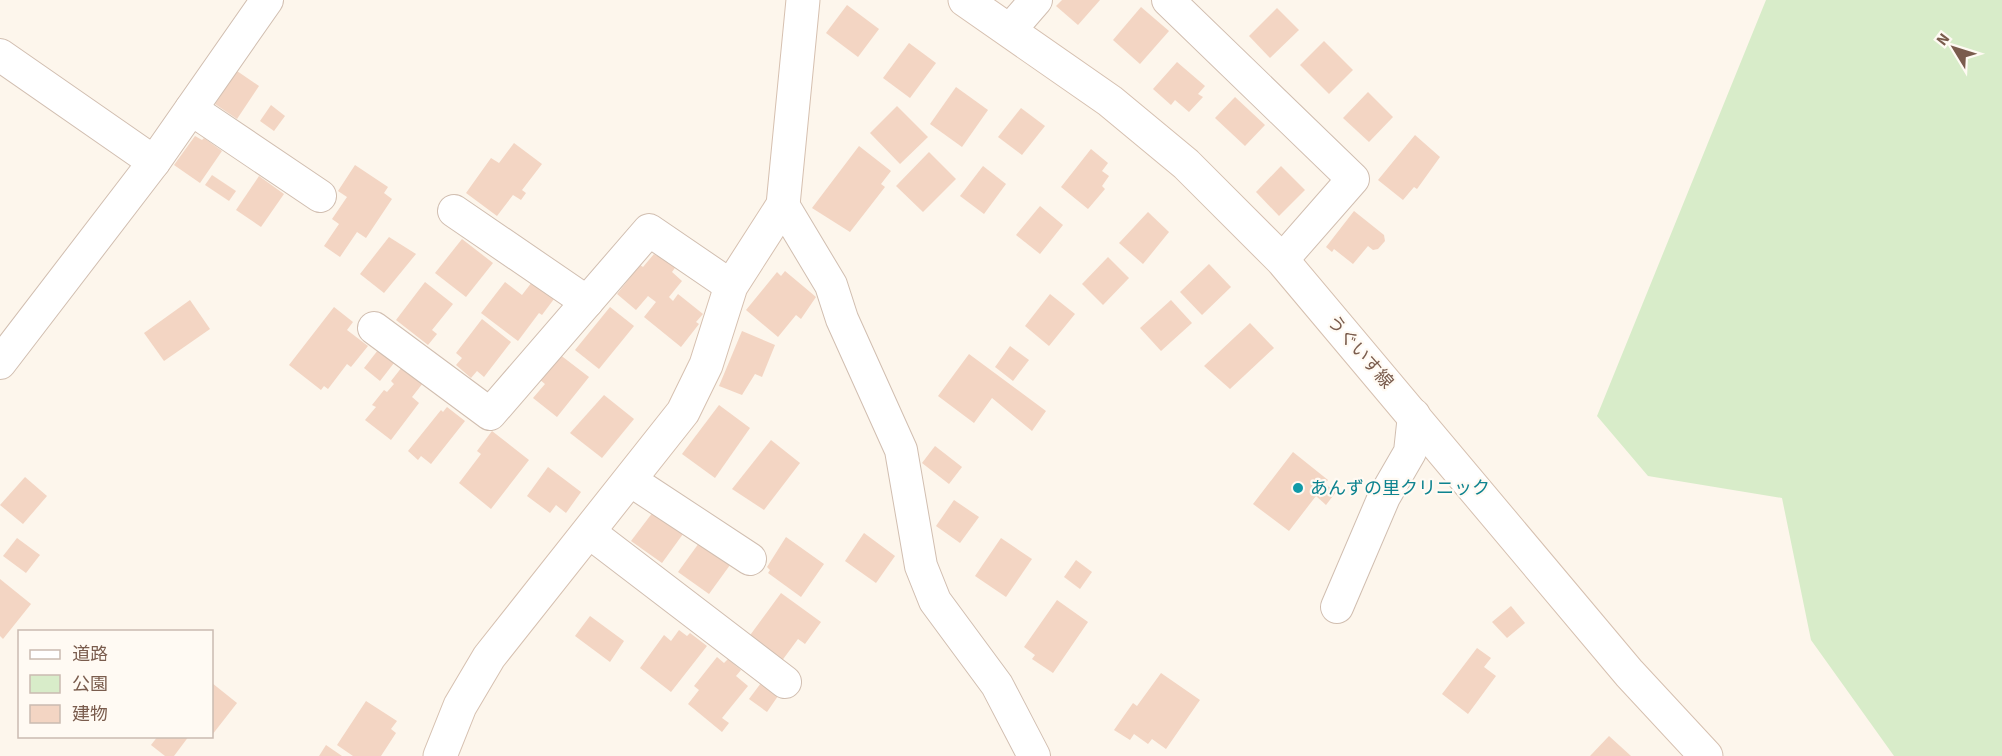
<svg xmlns="http://www.w3.org/2000/svg" width="2002" height="756" font-family="'Source Sans 3','Noto Sans JP',sans-serif">
	<style>
		.green { fill: #d8ecc9 }
		.building { fill: #f3d5c3 }
		.lines { fill: none; stroke-linecap: round; stroke-linejoin: round }
		.street-casing { stroke: #d1beb0; stroke-width: 34 }
		.secondary-casing { stroke: #d6c0b0; stroke-width: 35 }
		.street { stroke: #fff; stroke-width: 32 }
		.secondary { stroke: #fff; stroke-width: 33 }
		.culture-dot { fill: #0f9aa8; stroke: #fffaf3; stroke-width: 2 }
		.labels { text-anchor: middle; dominant-baseline: central; stroke-width: 4.5; stroke-linejoin: round; paint-order: stroke }
		.street-label { font-size: 18px; fill: #7a5c4d; stroke: #fffaf3 }
		.culture-label { font-size: 18px; fill: #0d838f; stroke: #fffaf3; text-anchor: start }
	</style>
	<rect width="100%" height="100%" fill="#fdf6ec"/>
	<polygon class="green" points="1766,0 2002,0 2002,756 1894,756 1811,640 1782,498 1648,476 1597,416"/>
	<g class="building">
		<polygon points="1062,0 1100,0 1078,25 1056,6"/>
		<polygon points="847,5 879,29 858,57 826,33"/>
		<polygon points="1141,7 1169,31 1140,64 1113,40"/>
		<polygon points="1277,8 1299,30 1270,58 1249,36"/>
		<polygon points="1324,41 1353,70 1329,94 1300,65"/>
		<polygon points="909,43 936,63 910,98 883,78"/>
		<polygon points="1177,62 1205,86 1198,94 1203,97 1189,112 1175,100 1171,105 1153,89"/>
		<polygon points="237,71 259,86 237,119 215,104"/>
		<polygon points="956,87 988,110 962,147 930,124"/>
		<polygon points="1368,92 1393,117 1369,142 1343,118"/>
		<polygon points="1235,97 1265,125 1245,146 1215,118"/>
		<polygon points="271,105 285,116 274,131 260,121"/>
		<polygon points="897,106 928,137 900,164 870,133"/>
		<polygon points="1021,108 1045,126 1022,155 998,137"/>
		<polygon points="1415,135 1440,157 1417,189 1414,187 1403,200 1378,180"/>
		<polygon points="195,136 202,140 204,138 222,151 200,183 174,165"/>
		<polygon points="514,143 542,164 522,190 526,193 521,200 513,195 497,216 466,193 491,158 499,163"/>
		<polygon points="859,146 891,171 881,184 885,187 850,232 812,208"/>
		<polygon points="1091,149 1108,163 1102,171 1109,176 1102,186 1105,189 1088,209 1061,187"/>
		<polygon points="929,152 956,179 923,212 896,186"/>
		<polygon points="355,165 388,187 384,193 392,199 366,238 357,232 340,257 324,246 339,224 332,219 347,197 338,191"/>
		<polygon points="983,166 1006,184 984,214 960,196"/>
		<polygon points="1281,166 1305,190 1279,216 1256,192"/>
		<polygon points="212,175 236,191 229,201 205,185"/>
		<polygon points="259,176 284,194 261,227 236,210"/>
		<polygon points="1040,206 1063,225 1040,254 1016,235"/>
		<polygon points="1354,211 1384,235 1385,241 1378,249 1373,250 1368,246 1353,264 1334,249 1332,252 1326,247"/>
		<polygon points="1148,212 1169,232 1143,264 1119,243"/>
		<polygon points="389,237 416,254 384,293 360,274"/>
		<polygon points="462,239 493,263 466,297 435,273"/>
		<polygon points="660,252 677,265 672,272 682,281 669,297 673,301 678,294 703,314 696,322 699,324 681,347 644,317 656,302 648,296 636,310 617,294 640,265 643,267 654,254 657,256"/>
		<polygon points="1108,257 1129,278 1103,305 1082,284"/>
		<polygon points="1209,264 1231,287 1202,315 1180,292"/>
		<polygon points="785,271 816,297 801,319 796,315 778,337 746,310 777,272 781,276"/>
		<polygon points="425,282 453,304 432,330 437,334 428,345 396,320"/>
		<polygon points="505,282 522,295 532,282 554,299 542,315 539,313 518,341 481,313"/>
		<polygon points="1050,294 1075,314 1049,346 1025,326"/>
		<polygon points="190,300 210,329 164,361 144,333"/>
		<polygon points="1171,300 1192,323 1161,351 1140,328"/>
		<polygon points="334,307 353,322 347,330 368,346 351,367 347,364 328,389 324,386 321,390 289,365"/>
		<polygon points="610,307 634,326 599,369 575,350"/>
		<polygon points="482,319 511,342 484,377 477,371 471,378 456,365 462,358 456,353"/>
		<polygon points="1250,323 1274,348 1230,389 1204,366"/>
		<polygon points="742,331 775,345 762,377 755,374 742,395 719,386"/>
		<polygon points="1010,346 1029,360 1013,381 995,367"/>
		<polygon points="378,350 394,363 380,381 364,368"/>
		<polygon points="559,354 589,377 557,417 533,398 545,384 539,379"/>
		<polygon points="969,354 1046,411 1032,431 992,398 974,423 938,396"/>
		<polygon points="402,367 423,383 412,397 419,403 391,440 365,420 376,407 372,405 384,390 387,392 394,384 391,381"/>
		<polygon points="604,395 634,419 602,458 570,433"/>
		<polygon points="719,405 750,428 715,478 682,454"/>
		<polygon points="447,407 465,421 431,464 421,456 418,460 408,451 441,410 443,412"/>
		<polygon points="492,431 529,460 491,509 459,483 481,454 477,451"/>
		<polygon points="771,440 800,463 764,510 732,489"/>
		<polygon points="935,446 962,467 949,484 922,463"/>
		<polygon points="1293,452 1328,480 1325,484 1336,492 1326,505 1316,496 1289,531 1253,504"/>
		<polygon points="548,467 581,492 566,513 556,505 550,513 527,496"/>
		<polygon points="25,477 47,496 23,524 0,505"/>
		<polygon points="954,500 979,517 960,543 936,526"/>
		<polygon points="653,512 683,534 662,563 631,541"/>
		<polygon points="864,533 895,556 876,583 845,561"/>
		<polygon points="786,537 824,564 801,597 768,573 770,570 767,567"/>
		<polygon points="17,538 40,555 26,573 3,556"/>
		<polygon points="1001,538 1032,559 1006,597 975,576"/>
		<polygon points="699,543 730,565 709,594 678,572"/>
		<polygon points="1076,560 1092,572 1080,589 1064,577"/>
		<polygon points="0,579 31,604 3,639 0,636"/>
		<polygon points="781,593 821,622 805,644 798,639 781,662 748,638"/>
		<polygon points="1057,600 1088,622 1053,673 1032,659 1035,655 1024,647"/>
		<polygon points="1511,606 1525,623 1507,638 1492,622"/>
		<polygon points="590,616 624,641 610,662 575,636"/>
		<polygon points="679,630 687,636 690,633 707,646 671,692 640,668 664,635 671,641"/>
		<polygon points="1477,648 1491,658 1484,667 1496,676 1468,714 1442,694"/>
		<polygon points="717,657 724,663 728,659 741,670 736,676 748,686 722,718 729,723 722,732 688,704 699,690 694,686"/>
		<polygon points="1161,673 1200,700 1166,749 1152,739 1148,744 1134,734 1130,740 1114,730 1133,703 1137,706"/>
		<polygon points="212,683 237,703 212,735"/>
		<polygon points="761,683 778,696 767,712 749,699"/>
		<polygon points="366,701 397,721 391,729 396,733 381,756 353,756 337,745"/>
		<polygon points="158,736 189,736 174,756 165,756 151,745"/>
		<polygon points="1609,736 1631,756 1590,756"/>
		<polygon points="326,745 342,756 319,756"/>
	</g>
	<g class="lines">
		<defs>
			<g id="street">
				<polyline points="1168,0 1353,179 1282,260"/>
				<polyline points="1010,30 1036,0"/>
				<polyline points="0,55 154,162"/>
				<polyline points="191,109 320,196"/>
				<polyline points="783,205 831,285 842,319 901,450 921,566 935,601 997,685 1034,756"/>
				<polyline points="454,211 587,302"/>
				<polyline points="374,328 490,414 649,230 731,286"/>
				<polyline points="0,363 154,162 267,0"/>
				<polyline points="630,480 750,559"/>
				<polyline points="589,532 785,682"/>
				<polyline points="1337,607 1384,497 1410,452 1414,415"/>
			</g>
			<g id="secondary">
				<polyline points="965,0 1110,101 1186,164 1282,260 1629,673 1706,756"/>
				<polyline points="440,756 460,706 489,657 683,412 706,365 731,286 783,205 803,0"/>
			</g>
		</defs>
		<use href="#street" class="street-casing"/>
		<use href="#secondary" class="secondary-casing"/>
		<use href="#street" class="street"/>
		<use href="#secondary" class="secondary"/>
	</g>
	<circle class="culture-dot" cx="1298" cy="488" r="6"/>
	<g class="labels">
		<g class="street-label">
			<text transform="translate(1360 352) rotate(49)">うぐいす線</text>
		</g>
		<g class="culture-label">
			<text x="1310" y="488">あんずの里クリニック</text>
		</g>
	</g>
	<rect x="18" y="630" width="195" height="108" fill="#fffaf3" stroke="#cabbb1" stroke-width="1.5"/>
	<rect x="30" y="650" width="30" height="9" fill="#ffffff" stroke="#cabbb1" stroke-width="1.5"/>
	<text x="72" y="660" font-size="18" fill="#7a5c4d">道路</text>
	<rect x="30" y="675" width="30" height="18" fill="#d8ecc9" stroke="#cabbb1" stroke-width="1.5"/>
	<text x="72" y="690" font-size="18" fill="#7a5c4d">公園</text>
	<rect x="30" y="705" width="30" height="18" fill="#f3d5c3" stroke="#cabbb1" stroke-width="1.5"/>
	<text x="72" y="720" font-size="18" fill="#7a5c4d">建物</text>
	<g transform="translate(1954 48) rotate(308)" stroke="#fffaf3" stroke-width="4.5" paint-order="stroke">
	<path d="M0-4.5L10 22L0 15L-10 22Z" fill="#7a5c4d"/>
	<text y="-9" font-size="16" font-weight="bold" text-anchor="middle" fill="#7a5c4d">N</text>
	</g>
</svg>
